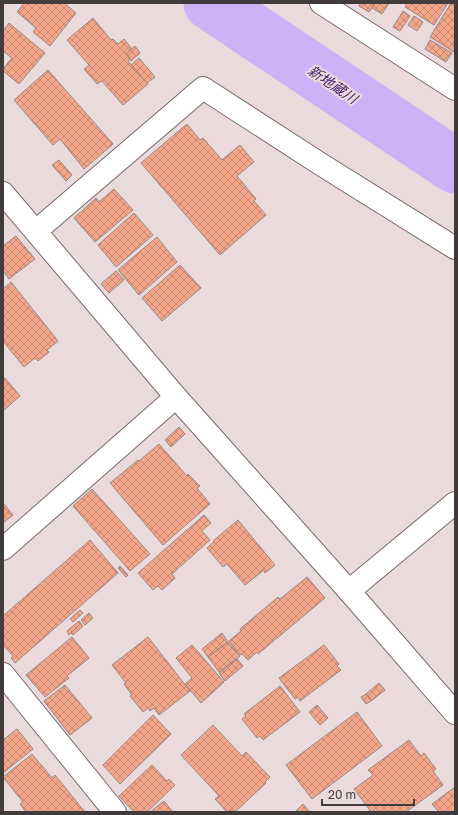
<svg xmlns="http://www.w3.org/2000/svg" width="458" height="815" font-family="'Golos Text','Noto Sans JP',sans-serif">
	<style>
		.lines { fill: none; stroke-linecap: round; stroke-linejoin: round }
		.river { stroke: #cdb1f6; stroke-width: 55 }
		.building { fill: url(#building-cross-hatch); stroke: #978883 }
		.street-casing { stroke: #78696b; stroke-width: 24 }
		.street { stroke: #fff; stroke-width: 22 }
		.labels { text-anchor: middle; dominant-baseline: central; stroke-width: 4; stroke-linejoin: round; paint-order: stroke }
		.water-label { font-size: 14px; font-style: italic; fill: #47206e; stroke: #ebdadc }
	</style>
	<defs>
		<pattern id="building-cross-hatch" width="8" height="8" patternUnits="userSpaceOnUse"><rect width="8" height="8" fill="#f4a68a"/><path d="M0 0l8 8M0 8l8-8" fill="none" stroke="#c78872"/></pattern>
	</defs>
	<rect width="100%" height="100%" fill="#ebdadc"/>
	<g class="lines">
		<polyline class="river" points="211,3 455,166"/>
	</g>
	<g class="building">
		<polygon points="24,3 64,3 76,13 50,46 33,32 36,28 17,12"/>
		<polygon points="361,3 375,3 369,12 359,6"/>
		<polygon points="375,3 389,3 382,14 372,8"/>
		<polygon points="407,3 448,3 434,25 405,7"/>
		<polygon points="451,3 455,3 454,52 430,37"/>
		<polygon points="403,11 410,16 400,31 393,27"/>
		<polygon points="414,16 423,22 417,31 408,25"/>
		<polygon points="93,18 111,40 113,39 118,44 124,39 132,49 126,54 130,59 128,61 148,84 123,105 102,81 97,84 84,69 89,65 67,40"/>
		<polygon points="9,23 45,53 19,84 3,71 3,69 12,58 3,51 3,31"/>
		<polygon points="430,40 452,53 446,62 425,49"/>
		<polygon points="135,46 140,53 131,61 126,54"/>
		<polygon points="139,58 155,77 147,83 131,65"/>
		<polygon points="48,70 113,144 84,169 60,139 53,145 14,100"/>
		<polygon points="187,124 200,140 203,138 222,160 240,145 254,162 237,176 256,199 254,201 266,215 220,255 141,163"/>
		<polygon points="59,160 72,175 66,181 52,165"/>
		<polygon points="114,189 133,210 95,242 74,218 96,198 99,202"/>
		<polygon points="134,213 153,235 116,267 98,245"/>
		<polygon points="16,236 35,259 9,279 3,270 3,246"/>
		<polygon points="157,237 177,262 139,295 118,270"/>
		<polygon points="180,265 201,288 162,321 142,298"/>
		<polygon points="116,271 124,280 109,293 101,284"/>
		<polygon points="11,282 58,341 47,350 49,352 38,361 35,358 24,367 3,341 3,289"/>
		<polygon points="5,378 20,396 3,411 3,380"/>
		<polygon points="179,427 185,434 171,447 165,440"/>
		<polygon points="159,444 187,476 188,474 200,486 197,488 210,504 163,545 110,483 138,460 139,461"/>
		<polygon points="92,489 150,554 130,571 73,506"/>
		<polygon points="3,503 13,515 3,523"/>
		<polygon points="204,515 211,523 202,531 210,540 172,574 175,578 162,590 158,586 153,590 138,573"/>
		<polygon points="238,520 275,565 265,573 264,570 245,585 227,564 223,567 207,548 214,542 213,541"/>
		<polygon points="90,540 118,573 15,663 11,658 13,656 3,645 3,638 5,636 3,634 3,616"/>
		<polygon points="120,566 128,575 126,577 118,568"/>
		<polygon points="307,577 325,598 258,654 257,652 248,660 242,654 240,655 229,641 241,631 240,629 278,597 280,599"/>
		<polygon points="80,610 83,613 73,622 70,619"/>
		<polygon points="89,613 93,618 85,625 81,620"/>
		<polygon points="79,621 83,626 73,635 71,633 69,635 67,631"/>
		<polygon points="222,633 228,642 208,657 202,649"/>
		<polygon points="72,637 89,658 67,676 69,678 45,697 26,675"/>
		<polygon points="148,637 190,691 159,715 154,708 150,711 148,708 143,712 130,696 132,695 124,684 126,683 112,665"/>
		<polygon points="228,642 240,656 219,672 208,657"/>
		<polygon points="192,645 224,682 201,703 185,684 192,678 176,658"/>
		<polygon points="324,645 339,664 337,666 341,670 300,701 298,697 295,699 279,678"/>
		<polygon points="237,659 243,666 225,681 219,673"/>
		<polygon points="379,683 385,690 371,701 366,694"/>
		<polygon points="65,685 92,718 70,735 44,701"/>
		<polygon points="280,686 300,712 263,740 260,736 257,738 242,719 246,716 244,714"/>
		<polygon points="366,694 371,701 366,704 361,697"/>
		<polygon points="317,705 328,718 320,725 309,712"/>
		<polygon points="357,712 382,746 312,799 286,765"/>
		<polygon points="153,715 171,734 120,784 103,765"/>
		<polygon points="213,725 242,756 246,752 270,777 265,782 266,783 235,812 231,810 227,812 215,799 219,796 181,755"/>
		<polygon points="17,729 33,749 3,773 3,740"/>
		<polygon points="409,740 421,756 424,753 436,769 433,771 443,785 406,812 371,812 354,789 373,775 368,770"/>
		<polygon points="32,754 52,778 55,775 85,812 26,812 20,804 23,802 3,777"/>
		<polygon points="152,765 167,781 169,779 175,785 147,812 134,812 119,796"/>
		<polygon points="455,787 455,812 439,812 432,804"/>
		<polygon points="164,801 173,812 150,812"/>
		<polygon points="303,804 310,812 295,812"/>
	</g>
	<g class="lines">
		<defs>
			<g id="street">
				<polyline points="321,3 455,89"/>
				<polyline points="3,193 176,397 349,591 455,713"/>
				<polyline points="36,231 203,88 322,165 455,248"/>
				<polyline points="3,549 176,397"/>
				<polyline points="349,591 455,503"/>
				<polyline points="3,674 115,812"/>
			</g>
		</defs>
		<use href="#street" class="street-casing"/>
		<use href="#street" class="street"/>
	</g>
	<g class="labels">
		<g class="water-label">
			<text transform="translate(333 84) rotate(34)">新地蔵川</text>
		</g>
	</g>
	<rect width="458" height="815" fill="none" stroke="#423b3c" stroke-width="8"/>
	<path d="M322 799v6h92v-6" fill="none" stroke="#423b3c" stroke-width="2"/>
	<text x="328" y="799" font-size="12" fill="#423b3c" stroke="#ebdadc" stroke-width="3" paint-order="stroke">20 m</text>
</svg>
